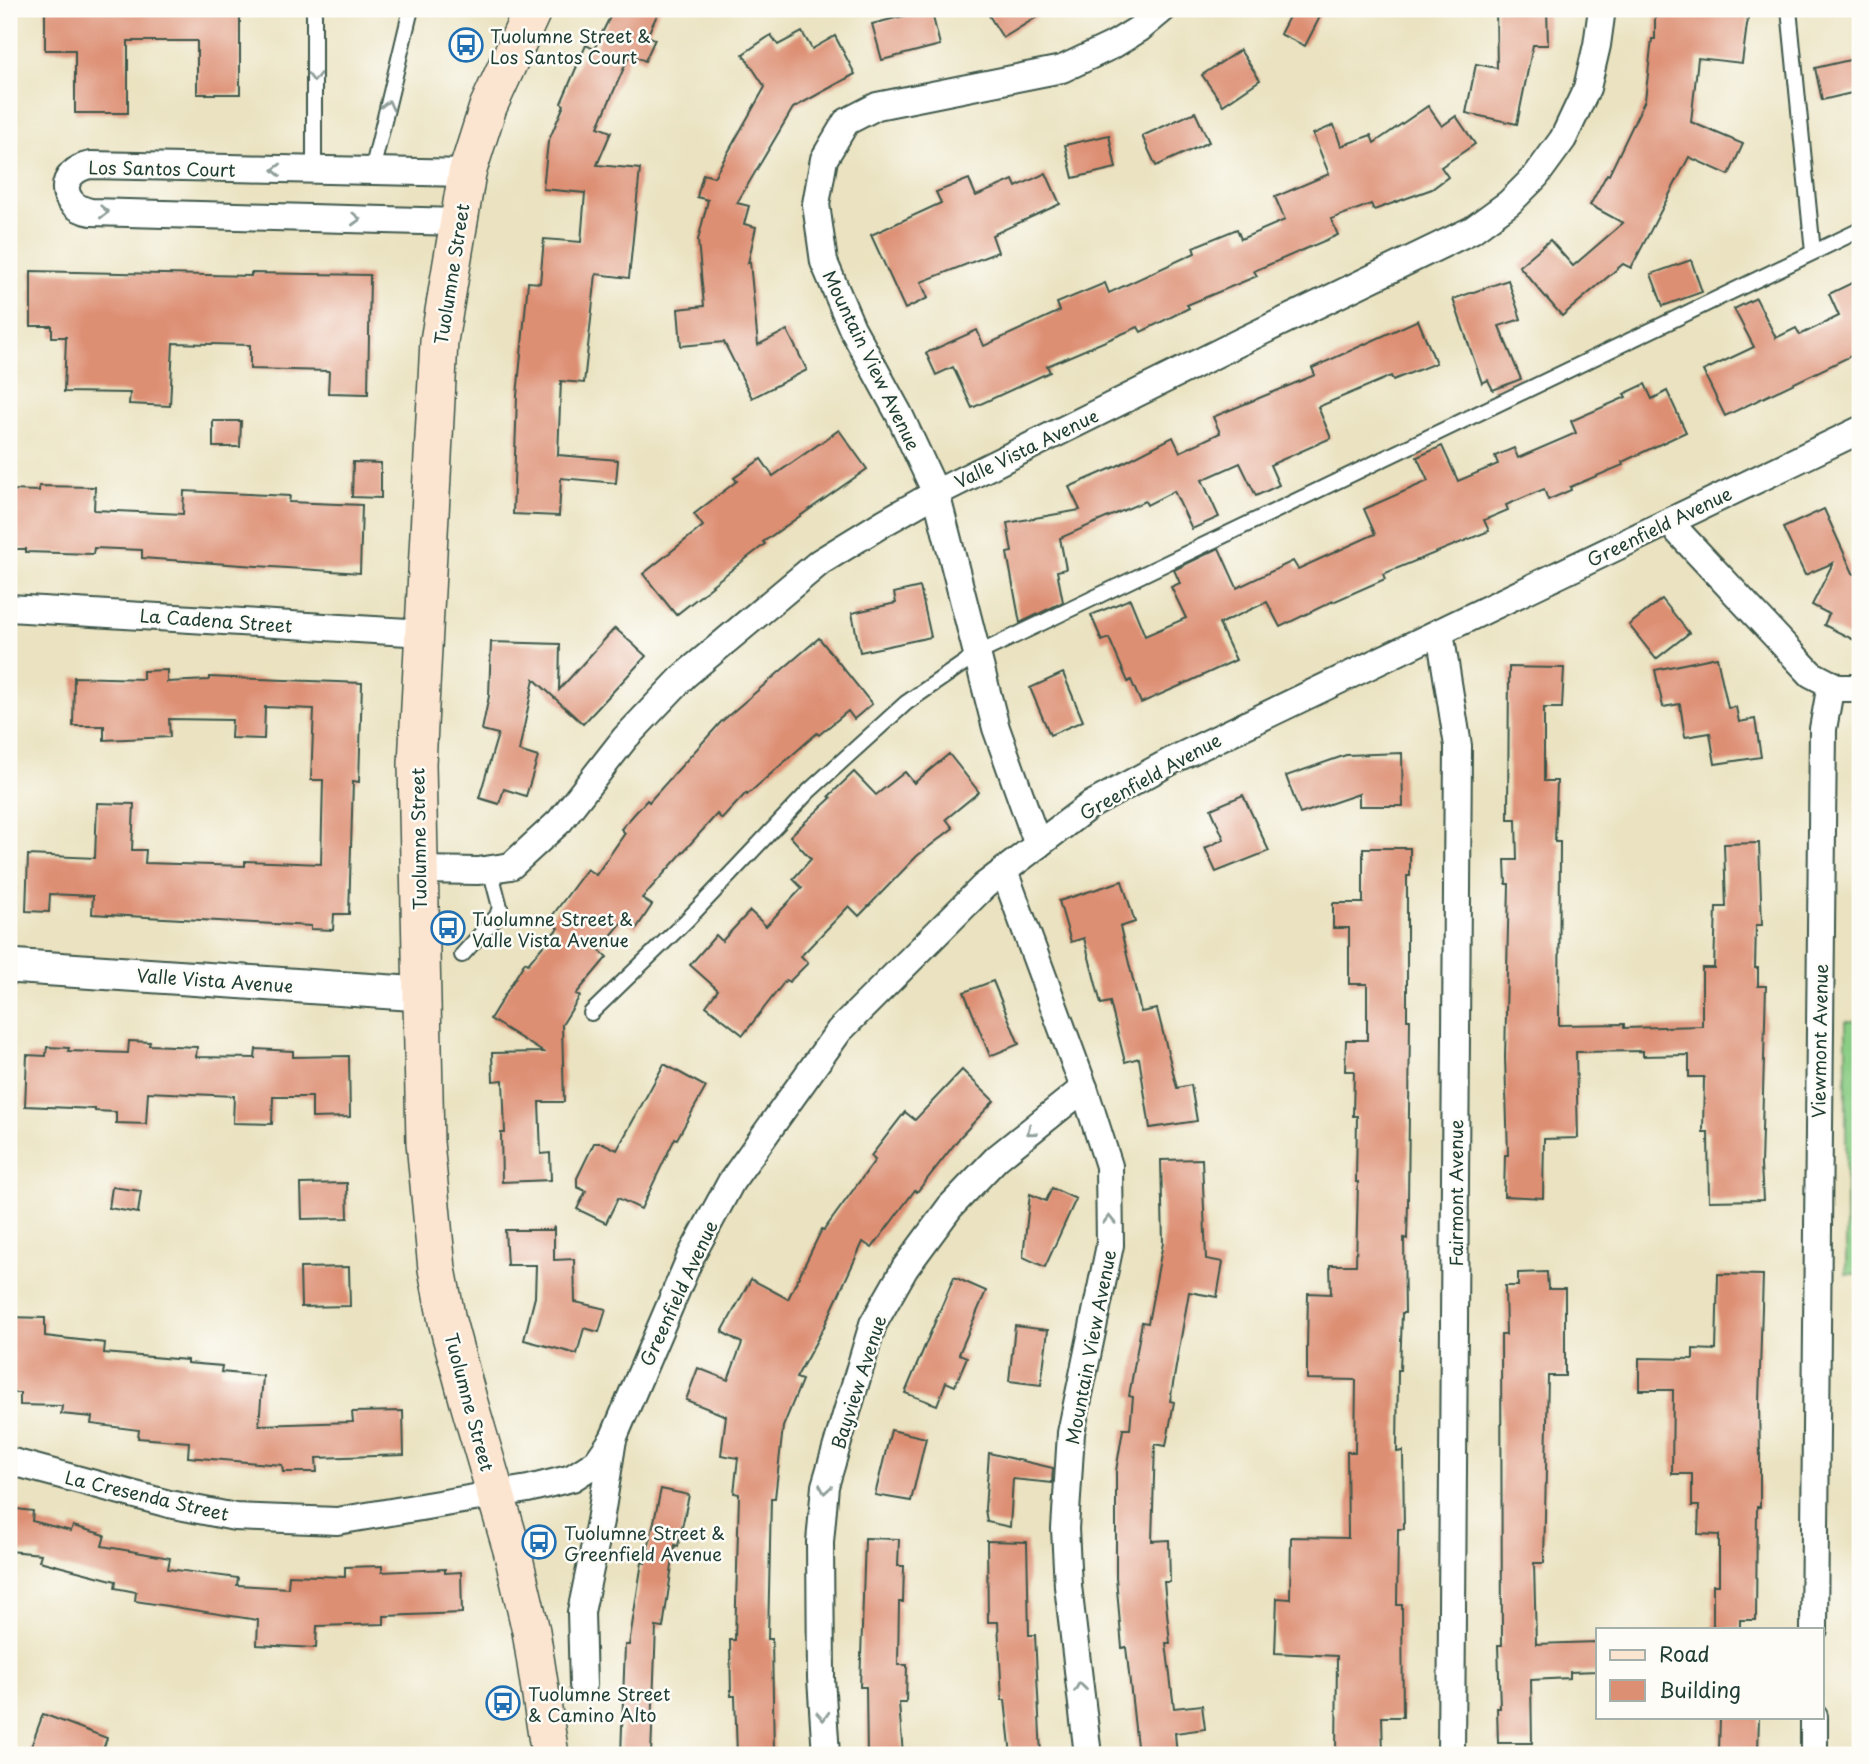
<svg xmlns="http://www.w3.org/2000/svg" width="1869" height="1764" font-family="'Playpen Sans',sans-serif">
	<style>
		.green { fill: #8bcd85; stroke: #55855c; stroke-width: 2 }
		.building { fill: #dd8f73 }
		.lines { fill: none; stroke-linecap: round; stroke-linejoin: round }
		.service-casing { stroke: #3d5649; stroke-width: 18 }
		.minor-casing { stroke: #3d5649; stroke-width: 30 }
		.tertiary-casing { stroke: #3d5649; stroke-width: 37 }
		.secondary-casing { stroke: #3d5649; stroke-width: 40 }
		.service { stroke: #fff; stroke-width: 14 }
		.minor { stroke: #fff; stroke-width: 26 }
		.tertiary { stroke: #fff; stroke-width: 33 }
		.secondary { stroke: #fce5d0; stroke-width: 37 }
		.oneway { stroke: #8f9e9a }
		.labels { text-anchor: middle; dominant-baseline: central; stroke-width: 5; stroke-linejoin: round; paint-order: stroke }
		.poi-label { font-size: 18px; fill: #1f3d34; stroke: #fdfcf7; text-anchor: start }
		.street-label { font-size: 18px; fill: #1f3d34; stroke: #fdfcf7 }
	</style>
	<rect width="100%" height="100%" fill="#fdfcf7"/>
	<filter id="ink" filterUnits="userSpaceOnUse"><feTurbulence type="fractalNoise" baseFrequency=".0143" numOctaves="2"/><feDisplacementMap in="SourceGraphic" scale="14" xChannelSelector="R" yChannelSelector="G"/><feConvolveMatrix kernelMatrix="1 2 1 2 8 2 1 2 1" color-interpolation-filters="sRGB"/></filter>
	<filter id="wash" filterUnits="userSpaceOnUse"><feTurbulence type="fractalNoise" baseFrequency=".00686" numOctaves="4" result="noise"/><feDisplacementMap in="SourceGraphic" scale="28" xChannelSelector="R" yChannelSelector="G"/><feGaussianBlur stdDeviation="1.57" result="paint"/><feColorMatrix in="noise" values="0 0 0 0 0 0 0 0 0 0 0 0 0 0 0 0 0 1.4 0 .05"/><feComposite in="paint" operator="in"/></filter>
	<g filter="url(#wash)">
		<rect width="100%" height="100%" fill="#eae2c0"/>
		<rect class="green" x="1846" y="1021" width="14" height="253"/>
		<g id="blocks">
			<g class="building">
				<polygon points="45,9 240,9 240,94 197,94 197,41 128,41 128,113 75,113 75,50 45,50"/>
				<polygon points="614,9 660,9 647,36 655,39 645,61 630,54 598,127 611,132 597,165 640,169 629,278 596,274 584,383 561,381 558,455 618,460 616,483 561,478 559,516 513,514 517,396 528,282 540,283 544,239 581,242 585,193 543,189 548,142 564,105 561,103 586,45 594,49"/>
				<polygon points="931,9 940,45 882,60 872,24"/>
				<polygon points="985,9 1050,9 1003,38"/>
				<polygon points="1293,9 1324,9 1305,46 1280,34"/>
				<polygon points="1496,9 1547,9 1548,45 1533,45 1517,124 1466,113 1476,64 1497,68"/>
				<polygon points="1655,9 1749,9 1742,63 1698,58 1691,122 1743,144 1729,175 1689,157 1631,268 1623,264 1562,316 1519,266 1550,240 1573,266 1623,223 1590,205 1607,174 1609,175 1645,100 1652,39 1655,39"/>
				<polygon points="802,32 812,49 835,36 855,74 793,108 737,203 749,206 744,224 756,227 748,263 750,262 758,345 787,330 807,370 752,398 724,342 681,346 678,309 704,306 698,240 708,200 697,197 703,174 714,177 765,87 743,54 771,35 778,45"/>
				<polygon points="1240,50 1260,80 1223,105 1202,75"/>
				<polygon points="1854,59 1860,91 1822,100 1815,68"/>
				<polygon points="1428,106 1442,126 1456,116 1475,144 1441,167 1448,177 1432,189 1374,210 1371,204 1331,219 1338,235 1254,271 1257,276 1187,305 1189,308 1141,332 1138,327 1047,366 1050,372 972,408 953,367 936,375 926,353 977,330 984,346 1060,311 1057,303 1105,283 1109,293 1195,253 1193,247 1237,229 1241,239 1285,220 1275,197 1329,174 1313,134 1334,125 1341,146 1371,135 1374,143"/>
				<polygon points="1195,112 1209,142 1156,166 1142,136"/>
				<polygon points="1109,135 1116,168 1073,178 1065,145"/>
				<polygon points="1046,173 1060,204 992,235 998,252 921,282 928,298 905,309 871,235 941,203 936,192 969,179 976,196 1013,180 1016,187"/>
				<polygon points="1691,260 1702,292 1663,306 1651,274"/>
				<polygon points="31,271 251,276 251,273 370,275 368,394 328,393 329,371 250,369 250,345 173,343 170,406 129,404 130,393 64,392 66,337 52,337 52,326 31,326"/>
				<polygon points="1860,279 1860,360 1857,353 1725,416 1703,371 1754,347 1734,309 1756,298 1776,338 1796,328 1800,335 1839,316 1829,294"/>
				<polygon points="1508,280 1521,319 1499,326 1521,379 1493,390 1488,380 1482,383 1453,299"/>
				<polygon points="1418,320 1436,363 1393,380 1391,376 1318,407 1331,438 1270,465 1279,485 1256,496 1240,463 1202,480 1219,517 1192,529 1174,491 1147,505 1145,501 1060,538 1066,569 1057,571 1063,602 1020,623 1007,553 1012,552 1007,523 1080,510 1069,487 1117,466 1173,437 1180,452 1220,433 1213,417 1315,375 1312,368"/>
				<polygon points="1645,384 1652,399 1667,391 1686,432 1622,462 1623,465 1570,487 1571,490 1548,500 1544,489 1506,505 1508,510 1484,520 1489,531 1383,574 1385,579 1333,602 1333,601 1280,627 1267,602 1219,624 1236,660 1184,684 1141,703 1131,680 1128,682 1109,638 1102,641 1091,615 1130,599 1145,636 1186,618 1171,587 1180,583 1174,570 1219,548 1237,588 1293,561 1298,569 1375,534 1364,509 1428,481 1417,457 1442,446 1458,481 1498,464 1495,456 1514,448 1518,458 1576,433 1571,421 1626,397 1624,394"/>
				<polygon points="213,421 241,421 240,447 213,447"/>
				<polygon points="839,430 867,469 763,542 765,544 712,585 713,586 676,615 643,574 703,526 694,514 737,481 734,478 761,459 773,476"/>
				<polygon points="353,462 381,463 381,498 352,497"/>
				<polygon points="39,486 95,487 94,510 183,514 184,491 290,496 289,502 362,505 360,573 142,558 142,550 94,548 93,554 26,552 26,549 9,549 9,490 39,491"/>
				<polygon points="1824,509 1853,573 1860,577 1860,643 1824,625 1829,614 1812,605 1833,563 1805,575 1783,528"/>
				<polygon points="920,587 931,637 860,652 852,613 896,603 894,593"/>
				<polygon points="1662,599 1689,633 1656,659 1629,625"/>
				<polygon points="615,628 646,656 583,724 534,679 519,751 538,757 526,796 504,789 499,804 479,798 498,734 482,730 489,696 491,642 560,644 559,690"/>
				<polygon points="819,638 872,704 854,719 848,711 819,735 817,733 747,795 746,793 722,819 717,814 642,898 652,905 636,929 624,920 599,950 607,957 576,994 580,996 562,1025 564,1102 539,1102 541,1154 550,1153 551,1180 502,1182 501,1133 505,1133 503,1080 493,1081 492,1053 543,1052 490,1019 525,962 528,964 558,928 549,920 587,869 596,875 625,833 621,829 647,800 649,802 721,722"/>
				<polygon points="1717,657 1728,708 1736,707 1739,722 1755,719 1761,757 1715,764 1710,733 1685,737 1680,704 1663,707 1655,670"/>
				<polygon points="1509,667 1564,668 1562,708 1544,708 1544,781 1557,781 1555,842 1560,842 1559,1025 1624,1024 1624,1028 1702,1026 1702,968 1714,968 1716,907 1726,907 1724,844 1759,843 1762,925 1756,925 1755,968 1758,968 1758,986 1766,986 1761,1165 1763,1200 1709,1201 1708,1132 1703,1132 1704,1077 1689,1077 1689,1055 1643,1056 1643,1051 1576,1052 1578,1138 1544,1139 1543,1198 1504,1196 1505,1155 1508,1155 1505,1057 1509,884 1506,884 1505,860 1517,860 1516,819 1508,819"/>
				<polygon points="167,670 167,682 209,680 209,677 362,683 359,782 353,781 349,914 334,914 333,930 311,929 311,926 92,914 93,896 50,894 49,912 26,911 28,855 95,858 97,803 134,804 132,850 146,850 145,863 245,866 245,861 321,864 323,780 311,780 314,709 265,707 264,739 231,738 232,720 169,719 170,737 104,740 104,726 73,726 74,677 143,679 143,671"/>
				<polygon points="1063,673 1083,721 1050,735 1030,688"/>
				<polygon points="1402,753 1403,806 1359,806 1359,794 1300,814 1286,776 1346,755"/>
				<polygon points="949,754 979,792 946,819 953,828 917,856 859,916 849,906 801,956 808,963 789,982 786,980 743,1035 706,1006 718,990 690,965 716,935 722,941 750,911 766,926 802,888 793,879 811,859 790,836 831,798 829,796 854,772 876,795 905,772 914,783"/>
				<polygon points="1243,795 1269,851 1216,872 1205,848 1224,839 1211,809"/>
				<polygon points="1363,848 1410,848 1410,876 1407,876 1407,1020 1410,1020 1408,1203 1407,1239 1404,1238 1405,1313 1402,1313 1400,1370 1398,1370 1397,1452 1403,1451 1404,1529 1398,1529 1397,1605 1402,1605 1403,1717 1382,1717 1383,1755 1336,1755 1337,1656 1275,1653 1277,1598 1290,1599 1291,1537 1348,1538 1347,1452 1355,1452 1356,1380 1307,1379 1307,1349 1308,1293 1331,1294 1330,1265 1356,1265 1358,1182 1356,1182 1357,1116 1353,1116 1354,1071 1345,1071 1346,1040 1367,1040 1367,984 1349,984 1349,928 1333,928 1333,903 1363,903"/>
				<polygon points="1122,881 1135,922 1120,927 1141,1012 1157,1009 1177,1088 1191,1085 1197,1121 1150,1128 1139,1058 1125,1062 1110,1002 1101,1004 1084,938 1071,942 1059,901"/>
				<polygon points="993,981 1019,1044 990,1056 964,992"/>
				<polygon points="129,1041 150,1042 149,1045 197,1047 196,1057 255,1058 256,1049 293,1051 293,1057 349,1056 350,1117 312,1118 312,1097 273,1097 272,1124 233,1123 234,1096 148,1092 146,1124 116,1123 116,1112 95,1111 95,1109 25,1106 27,1055 46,1056 47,1047 69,1048 68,1051 128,1053"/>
				<polygon points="664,1064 706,1087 677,1139 675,1138 641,1209 618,1198 606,1223 577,1209 586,1191 577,1187 577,1178 594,1143 603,1143 617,1150"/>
				<polygon points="962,1070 994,1101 961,1136 917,1192 915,1190 872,1248 863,1242 823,1329 796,1378 802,1380 783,1427 775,1498 771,1498 768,1639 772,1639 774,1755 737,1755 735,1696 731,1696 730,1640 735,1640 739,1494 734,1493 738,1458 721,1455 726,1416 686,1400 698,1368 728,1380 742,1343 722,1332 751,1279 788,1299 822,1229 824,1230 875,1160 871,1156 905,1112 915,1120"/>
				<polygon points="1202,1159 1206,1259 1223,1262 1217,1297 1189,1292 1170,1401 1174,1402 1166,1446 1155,1444 1152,1541 1169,1540 1170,1582 1164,1582 1170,1643 1166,1643 1174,1708 1202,1705 1205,1729 1175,1733 1177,1755 1138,1755 1126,1647 1122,1648 1116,1577 1116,1471 1123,1429 1130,1429 1133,1397 1129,1396 1142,1322 1148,1323 1163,1243 1161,1160"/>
				<polygon points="347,1183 348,1218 302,1219 301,1184"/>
				<polygon points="112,1187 141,1191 138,1213 109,1208"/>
				<polygon points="1052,1188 1076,1199 1045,1267 1023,1257 1030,1194 1046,1201"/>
				<polygon points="554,1227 554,1260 574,1259 575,1302 606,1309 599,1332 584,1328 577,1354 524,1340 535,1297 536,1265 507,1265 505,1230 552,1230"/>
				<polygon points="349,1267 350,1306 301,1307 300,1268"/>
				<polygon points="1547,1272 1548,1289 1565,1289 1565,1376 1548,1376 1544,1563 1534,1563 1536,1644 1597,1642 1598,1671 1570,1672 1570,1678 1531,1680 1532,1743 1498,1743 1497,1708 1500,1708 1498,1645 1502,1645 1501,1335 1506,1335 1505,1286 1518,1286 1518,1273"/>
				<polygon points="1718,1274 1763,1275 1759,1402 1760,1459 1760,1507 1757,1507 1756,1620 1740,1620 1740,1629 1713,1629 1713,1585 1719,1585 1719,1535 1698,1534 1699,1506 1692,1506 1692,1474 1672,1474 1673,1390 1639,1390 1639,1358 1693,1359 1693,1349 1716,1350"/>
				<polygon points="954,1277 986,1291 959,1354 967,1357 955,1386 946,1382 937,1405 905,1393"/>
				<polygon points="9,1317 45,1318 45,1336 105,1343 104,1353 187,1360 187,1363 222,1366 221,1372 263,1376 259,1425 353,1422 352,1412 403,1411 404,1455 316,1458 317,1472 283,1472 282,1465 188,1457 189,1442 138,1438 139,1430 91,1424 92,1417 61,1414 62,1406 20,1405 20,1393 9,1393"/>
				<polygon points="1015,1326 1048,1330 1041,1385 1009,1381"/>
				<polygon points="891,1430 926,1438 911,1501 875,1495"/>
				<polygon points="989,1453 1053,1468 1052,1483 1013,1479 1010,1527 987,1522 985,1509"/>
				<polygon points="661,1489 689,1495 678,1546 675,1545 663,1628 656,1627 651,1755 621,1755 625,1645 629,1645 642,1562 645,1563"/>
				<polygon points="9,1508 33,1511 32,1521 71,1531 73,1526 105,1535 102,1546 170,1558 168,1569 238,1578 237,1585 288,1588 289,1575 345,1577 345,1567 382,1566 382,1572 445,1569 445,1573 461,1572 462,1613 384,1616 384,1624 317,1626 316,1648 257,1645 258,1620 135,1601 136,1592 115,1588 116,1581 39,1561 41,1554 9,1551"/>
				<polygon points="865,1538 899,1539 898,1566 904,1566 903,1602 899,1602 898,1665 907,1665 906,1703 899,1703 903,1755 867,1755 866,1687 860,1687"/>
				<polygon points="987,1541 1027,1542 1029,1635 1035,1635 1041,1755 1011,1755 1005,1700 1002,1700 998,1622 988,1622"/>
				<polygon points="43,1714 107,1738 101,1755 28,1755"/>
				<polygon points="1720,1717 1759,1717 1758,1751 1719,1751"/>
			</g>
		</g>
	</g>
	<g filter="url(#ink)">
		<use href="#blocks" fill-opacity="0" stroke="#3d5649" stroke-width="2"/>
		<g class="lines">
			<defs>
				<g id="service">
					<polyline points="1789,9 1813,252"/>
					<polyline points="314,171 314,9"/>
					<polyline points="372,171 411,9"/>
					<polyline points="462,955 497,916 500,907 490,869"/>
					<polyline points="591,1013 687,920 809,791 906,703 977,654 1860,230"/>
				</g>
				<g id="minor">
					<path d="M458,222L91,212C58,206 57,171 91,165L467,173"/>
					<polyline points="1669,522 1811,674 1838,688 1860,688"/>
					<polyline points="9,608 424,633"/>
					<polyline points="1440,632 1458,746 1451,1755"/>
					<polyline points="1038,845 996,728 936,493 899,414 852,328 824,262 816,204 824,159 846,122 877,106 1062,69 1113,45 1139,29 1163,9"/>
					<polyline points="418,870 478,871 511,866 560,821 625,738 685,675 820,562 885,522 936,493 1238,343 1472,230 1509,203 1536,176 1563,139 1587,88 1597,45 1602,9"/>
					<polyline points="1004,871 1084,1088 1109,1166 1110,1245 1071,1433 1065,1529 1068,1586 1088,1755"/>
					<polyline points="9,1461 169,1504 235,1517 337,1521 528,1489 572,1478 597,1462 613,1439"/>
					<polyline points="1814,1629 1823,729 1831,684"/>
					<polyline points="583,1685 581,1612 600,1521 613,1439 691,1256 731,1182 839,1031 984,886 1089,806 1175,759 1860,430"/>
					<polyline points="826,1755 821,1678 820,1542 825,1486 873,1324 905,1268 950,1207 997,1158 1084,1088"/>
					<polyline points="1814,1755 1814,1717"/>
				</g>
				<polyline id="tertiary" points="9,966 421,994"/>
				<polyline id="secondary" points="533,9 488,107 467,173 439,341 417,764 425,1142 437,1269 447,1321 469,1403 512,1550 531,1631 550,1755"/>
			</defs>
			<use href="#service" class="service-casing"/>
			<use href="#minor" class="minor-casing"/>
			<use href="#tertiary" class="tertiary-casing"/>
			<use href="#secondary" class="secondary-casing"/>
			<use href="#service" class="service"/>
			<use href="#minor" class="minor"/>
			<use href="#tertiary" class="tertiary"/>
			<use href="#secondary" class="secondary"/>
		</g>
		<defs><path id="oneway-chevron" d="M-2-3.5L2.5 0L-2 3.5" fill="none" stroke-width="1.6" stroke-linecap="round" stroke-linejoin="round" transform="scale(1.75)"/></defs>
		<g class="oneway">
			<use href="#oneway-chevron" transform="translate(314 77) rotate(90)"/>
			<use href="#oneway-chevron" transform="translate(388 105) rotate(-77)"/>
			<use href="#oneway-chevron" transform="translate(277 170) rotate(-179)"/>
			<use href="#oneway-chevron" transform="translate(104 212) rotate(2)"/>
			<use href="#oneway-chevron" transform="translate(356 219) rotate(2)"/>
			<use href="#oneway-chevron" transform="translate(1031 1131) rotate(141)"/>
			<use href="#oneway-chevron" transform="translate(1109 1220) rotate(-91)"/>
			<use href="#oneway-chevron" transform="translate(825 1489) rotate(99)"/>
			<use href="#oneway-chevron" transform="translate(1080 1687) rotate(-97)"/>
			<use href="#oneway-chevron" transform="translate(823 1716) rotate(87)"/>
		</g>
	</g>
	<defs>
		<symbol id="bus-ring" viewBox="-11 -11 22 22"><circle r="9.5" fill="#fdfcf7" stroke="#1f6fb2" stroke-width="1.5"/><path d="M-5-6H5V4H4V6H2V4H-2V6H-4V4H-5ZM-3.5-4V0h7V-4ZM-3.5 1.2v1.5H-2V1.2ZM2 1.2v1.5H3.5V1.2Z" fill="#1f6fb2"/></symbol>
	</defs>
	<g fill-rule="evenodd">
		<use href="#bus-ring" x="447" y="26" width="38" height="38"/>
		<use href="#bus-ring" x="429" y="909" width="38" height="38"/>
		<use href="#bus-ring" x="520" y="1523" width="38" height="38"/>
		<use href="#bus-ring" x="484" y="1684" width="38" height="38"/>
	</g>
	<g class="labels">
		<g class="poi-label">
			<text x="490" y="35">Tuolumne Street &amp;<tspan x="490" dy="21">Los Santos Court</tspan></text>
			<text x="472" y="918">Tuolumne Street &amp;<tspan x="472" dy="21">Valle Vista Avenue</tspan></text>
			<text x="564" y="1532">Tuolumne Street &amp;<tspan x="564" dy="21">Greenfield Avenue</tspan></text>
			<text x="528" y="1693">Tuolumne Street<tspan x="528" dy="21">&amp; Camino Alto</tspan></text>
		</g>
		<g class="street-label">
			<text transform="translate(162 168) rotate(1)">Los Santos Court</text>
			<text transform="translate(451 274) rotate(-81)">Tuolumne Street</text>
			<text transform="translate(872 360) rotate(64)">Mountain View Avenue</text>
			<text transform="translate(1026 448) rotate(-26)">Valle Vista Avenue</text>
			<text transform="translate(1659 526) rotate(-26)">Greenfield Avenue</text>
			<text transform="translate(216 620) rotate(4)">La Cadena Street</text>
			<text transform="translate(1150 776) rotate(-29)">Greenfield Avenue</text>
			<text transform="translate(418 839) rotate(-91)">Tuolumne Street</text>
			<text transform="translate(215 980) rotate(4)">Valle Vista Avenue</text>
			<text transform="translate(1819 1041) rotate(-89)">Viewmont Avenue</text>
			<text transform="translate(1455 1193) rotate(-90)">Fairmont Avenue</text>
			<text transform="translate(678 1293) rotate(-65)">Greenfield Avenue</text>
			<text transform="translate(1090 1347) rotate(-79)">Mountain View Avenue</text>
			<text transform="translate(858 1382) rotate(-72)">Bayview Avenue</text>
			<text transform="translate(470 1402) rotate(75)">Tuolumne Street</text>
			<text transform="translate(147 1495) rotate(13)">La Cresenda Street</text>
		</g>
	</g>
	<rect width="1869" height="1764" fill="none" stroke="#fdfcf7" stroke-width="35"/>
	<rect x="1596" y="1628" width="228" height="91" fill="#fdfcf7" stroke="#a4b0a9" stroke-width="2"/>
	<rect x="1610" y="1650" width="35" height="10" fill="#fce5d0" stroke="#a4b0a9" stroke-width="2"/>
	<text x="1659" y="1662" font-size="21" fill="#1f3d34">Road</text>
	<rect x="1610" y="1680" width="35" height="21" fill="#dd8f73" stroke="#a4b0a9" stroke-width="2"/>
	<text x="1659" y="1698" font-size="21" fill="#1f3d34">Building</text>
</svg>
